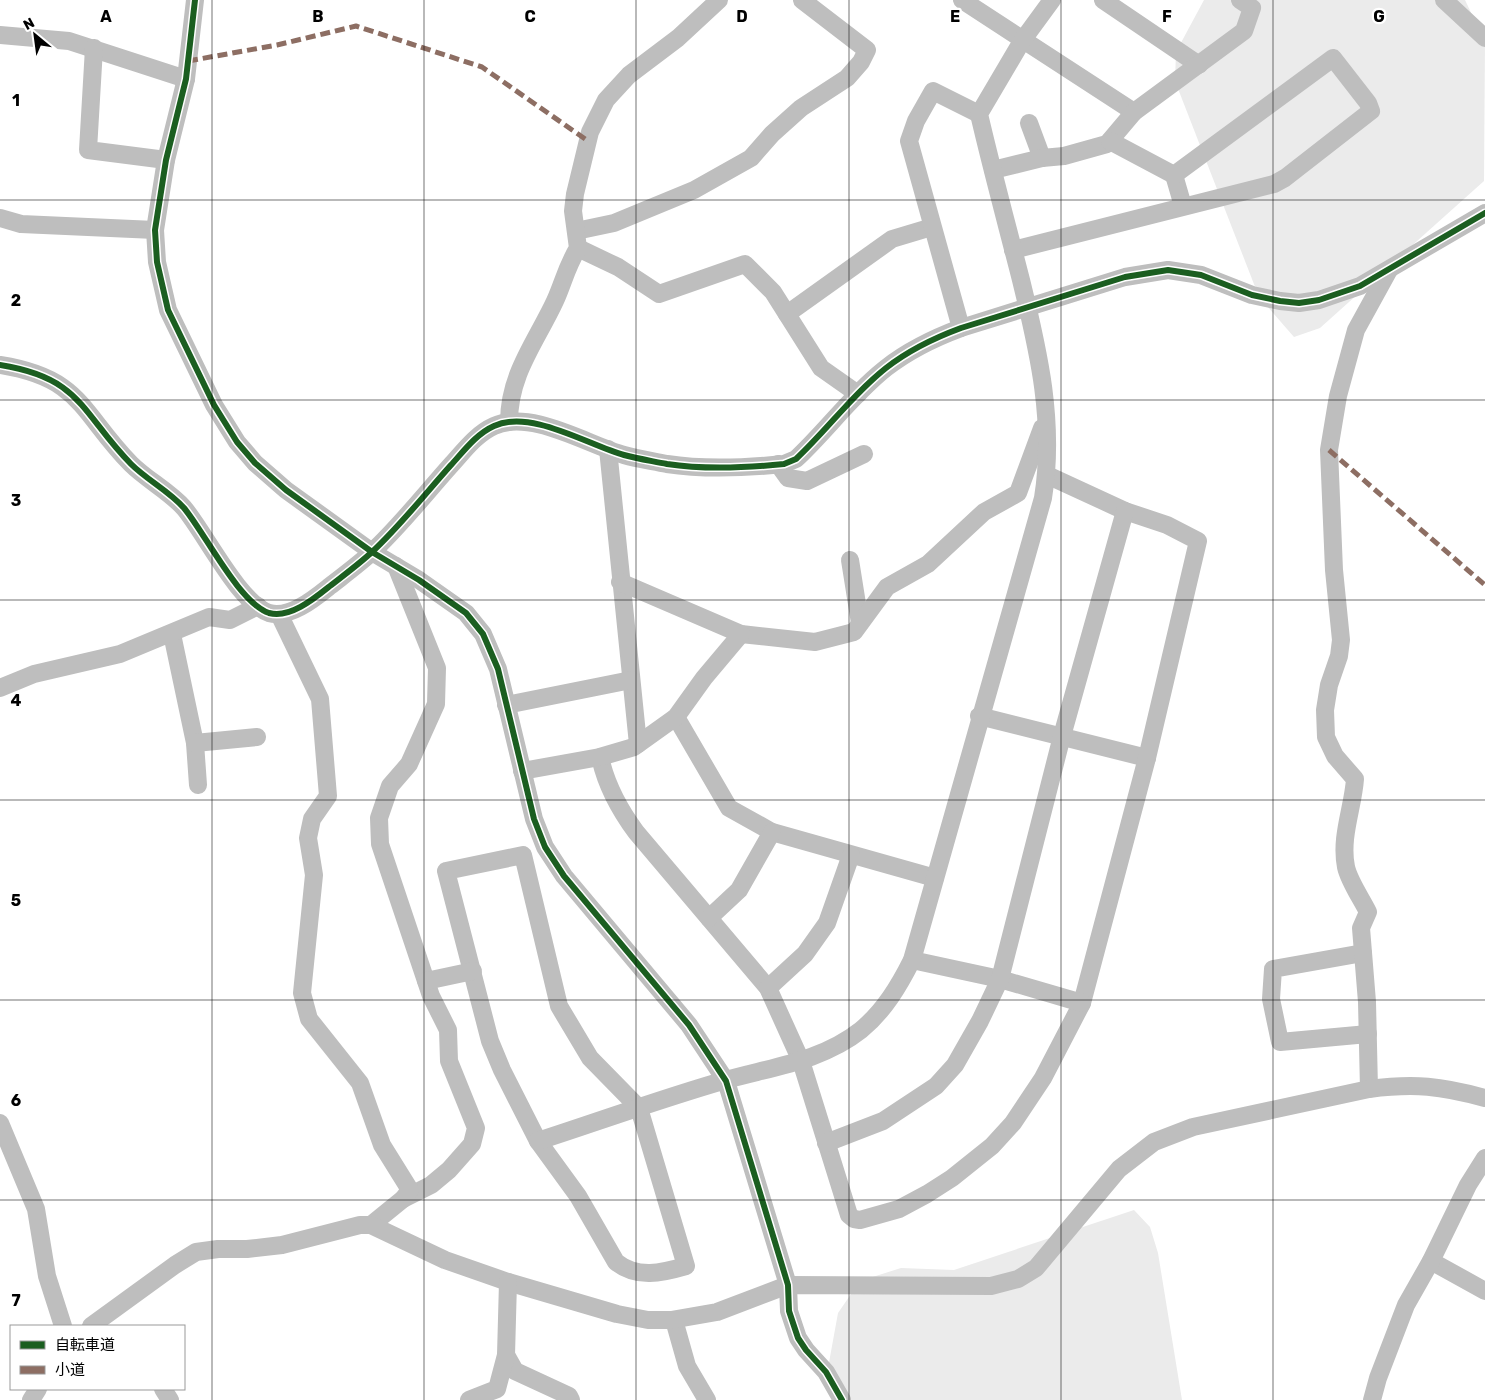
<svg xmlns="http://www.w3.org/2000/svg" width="1485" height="1400" font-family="Rubik,'Noto Sans JP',sans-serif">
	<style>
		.green { fill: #ebebeb }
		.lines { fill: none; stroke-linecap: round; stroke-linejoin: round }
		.minor { stroke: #bebebe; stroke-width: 18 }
		.quiet { stroke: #8d6e63; stroke-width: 5; stroke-dasharray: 10 5; stroke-linecap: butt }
		.cycleway-casing { stroke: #fff; stroke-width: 9 }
		.cycleway { stroke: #1b5e20; stroke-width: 6 }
		.grid { fill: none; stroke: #000; stroke-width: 1; stroke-opacity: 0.55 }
		.grid-label { font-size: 16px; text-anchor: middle; font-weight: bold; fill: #000; stroke: #fff; stroke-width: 4.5; stroke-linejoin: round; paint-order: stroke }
	</style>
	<rect width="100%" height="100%" fill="#fff"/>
	<g class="green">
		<polygon points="1204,0 1465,0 1485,42 1484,181 1320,328 1294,337 1259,297 1175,81 1176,52"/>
		<polygon points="1134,1210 1150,1227 1158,1253 1182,1400 839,1400 828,1368 838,1313 860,1281 901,1268 954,1270"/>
	</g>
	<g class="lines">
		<g class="minor">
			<polyline points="195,0 186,79 166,160 155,230 157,262 168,310 214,405 237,442 255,463 286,490 372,552 419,580 466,613 483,634 498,669 534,819 545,847 564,876 689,1025 726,1081 788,1285 789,1311 798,1338 806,1350 826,1372 842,1400"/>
			<polyline points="962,0 1134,112"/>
			<polyline points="1103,0 1199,65"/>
			<polyline points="1444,0 1485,38"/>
			<polyline points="0,35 69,41 186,79"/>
			<polyline points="94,48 88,150 166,160"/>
			<polyline points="1029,123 1042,158"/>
			<polyline points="993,170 1042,158 1064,156 1107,144 1134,112 1244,31 1252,8 1240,0"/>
			<polyline points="1174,175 1183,206"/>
			<polyline points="0,218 21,224 155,230"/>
			<polyline points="576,231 614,223 694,190 751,158 772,134 801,108 847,78 861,62 867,50 802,0"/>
			<polyline points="578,248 618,267 659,294 745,264 773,292 821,368 858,394"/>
			<polyline points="1013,250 1274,184 1285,178 1371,111 1368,103 1333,58 1174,175 1110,141"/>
			<polyline points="787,314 892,239 932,227"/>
			<polyline points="961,328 909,141 916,121 933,91 979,114"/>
			<path d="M0,365C82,378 81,413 131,464C147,480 169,491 184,508C205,533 239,603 269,613C290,619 315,598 330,586C344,575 359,564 372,552C400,526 425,494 451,465C463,452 476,434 494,426C531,409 588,445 624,455C638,459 653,461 667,464C706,470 745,468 784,464L796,459C827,430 853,394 886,368C909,350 934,338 961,328L1125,277L1168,270L1201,275L1252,295L1280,301L1299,303L1319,300L1360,286L1485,213"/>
			<path d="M509,422C509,374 536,342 555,301C564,281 566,268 578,248L573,211L575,194L590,132L606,100L629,75L678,38L719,0"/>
			<polyline points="608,449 638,744"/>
			<polyline points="778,464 788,478 807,481 864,454"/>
			<polyline points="850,560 860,623"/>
			<polyline points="396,566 437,668 436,704 409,764 390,786 379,818 380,844 431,996 448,1030 449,1061 476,1128 472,1144 449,1170 431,1185 403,1199"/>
			<polyline points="620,582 741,634 815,642 854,632 887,587 928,564 984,512 1018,493 1042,428"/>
			<polyline points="279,614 320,699 328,796 312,819 308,838 314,875 302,993 309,1019 360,1083 382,1145 410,1190 403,1199 371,1225"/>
			<polyline points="172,634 195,743 198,785"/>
			<polyline points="0,688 34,674 120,654 209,617 230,620 258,606"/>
			<polyline points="506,705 631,680"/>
			<polyline points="979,716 1147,758"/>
			<polyline points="676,717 729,808 772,832 935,878"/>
			<polyline points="195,743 257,737"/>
			<path d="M600,757C606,785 619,809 636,832L768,988L801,1061L849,1215L854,1219L860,1220L899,1209L927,1194L952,1178L992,1146L1013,1123L1043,1078L1082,1003L1147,758L1198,541L1167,525L1125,511L1047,475"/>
			<polyline points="522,771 600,757 634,747 676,717 704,678 741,634"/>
			<path d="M523,855L559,1006L590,1058L639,1108L686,1266C662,1273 637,1279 616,1262L578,1196L538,1141L502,1070L490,1041L446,871Z"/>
			<polyline points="709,918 739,890 772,832"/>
			<polyline points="1363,953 1273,969 1271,999 1280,1042 1368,1034"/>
			<polyline points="912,960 1000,979 1082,1003"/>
			<polyline points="426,981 473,971"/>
			<polyline points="768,988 805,954 827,923 851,855"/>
			<path d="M1369,1089L1367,1002L1361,928L1368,912C1361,898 1349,881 1346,867C1340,837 1353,808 1355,779L1335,756L1326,737L1325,710L1329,685L1339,656L1341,640L1334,570L1329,450L1338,396L1356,330L1389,270"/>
			<polyline points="0,1123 36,1209 47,1276 63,1326"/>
			<path d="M538,1141C600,1121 663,1098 726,1080C772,1067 822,1061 861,1030C884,1011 899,986 912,960L1043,498C1055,423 1039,353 1021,280C1007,225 992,170 979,114L1022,41L1052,0"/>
			<polyline points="826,1143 883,1121 936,1086 955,1065 980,1021 1000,979 1062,736 1125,511"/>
			<polyline points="1431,1261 1485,1291"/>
			<polyline points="674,1320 687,1366 707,1400"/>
			<path d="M91,1326L175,1265L196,1252L218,1249H247L282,1245L360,1225H371L445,1260L508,1282L617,1314L648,1320H671L717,1312L788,1285L991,1286L1018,1279L1036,1268L1119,1169L1154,1142L1193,1127L1369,1089C1415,1083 1441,1086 1485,1098"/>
			<polyline points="506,1355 515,1371 569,1396 571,1400"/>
			<polyline points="163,1389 170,1400"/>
			<polyline points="31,1400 38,1389"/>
			<polyline points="469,1400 497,1389 506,1355 508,1282"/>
			<polyline points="1372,1400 1378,1378 1406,1305 1431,1261 1468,1185 1485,1158"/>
		</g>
		<g class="quiet">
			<polyline points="188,61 277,45 356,26 482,67 588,141"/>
			<polyline points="1329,450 1485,585"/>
		</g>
		<defs>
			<g id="cycleway">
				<polyline points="195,0 186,79 166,160 155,230 157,262 168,310 214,405 237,442 255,463 286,490 372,552 419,580 466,613 483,634 498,669 534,819 545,847 564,876 689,1025 726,1081 788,1285 789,1311 798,1338 806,1350 826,1372 842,1400"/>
				<path d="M0,365C82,378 81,413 131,464C147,480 169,491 184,508C205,533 239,603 269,613C290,619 315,598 330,586C344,575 359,564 372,552C400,526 425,494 451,465C463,452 476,434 494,426C531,409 588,445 624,455C638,459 653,461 667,464C706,470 745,468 784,464L796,459C827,430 853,394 886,368C909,350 934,338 961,328L1125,277L1168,270L1201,275L1252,295L1280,301L1299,303L1319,300L1360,286L1485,213"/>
			</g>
		</defs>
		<use href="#cycleway" class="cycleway-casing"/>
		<use href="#cycleway" class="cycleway"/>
	</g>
	<path class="grid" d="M212,0V1400M424,0V1400M636,0V1400M849,0V1400M1061,0V1400M1273,0V1400M0,200H1485M0,400H1485M0,600H1485M0,800H1485M0,1000H1485M0,1200H1485"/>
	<g class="grid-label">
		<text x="106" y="22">A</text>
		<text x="318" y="22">B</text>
		<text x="530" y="22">C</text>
		<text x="742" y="22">D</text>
		<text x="955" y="22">E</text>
		<text x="1167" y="22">F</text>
		<text x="1379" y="22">G</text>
		<text x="16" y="106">1</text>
		<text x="16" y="306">2</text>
		<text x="16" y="506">3</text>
		<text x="16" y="706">4</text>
		<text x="16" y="906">5</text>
		<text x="16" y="1106">6</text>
		<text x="16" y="1306">7</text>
	</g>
	<rect x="10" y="1325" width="175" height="65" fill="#ffffff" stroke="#999999"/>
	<rect x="20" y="1341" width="25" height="8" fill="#1b5e20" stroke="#999999"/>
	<text x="55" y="1350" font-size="15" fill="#000000">自転車道</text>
	<rect x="20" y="1366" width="25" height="8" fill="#8d6e63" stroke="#999999"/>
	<text x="55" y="1375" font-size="15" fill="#000000">小道</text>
	<g transform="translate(35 35) rotate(331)" stroke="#ffffff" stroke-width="4" paint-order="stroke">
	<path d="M0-4L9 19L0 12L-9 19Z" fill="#000000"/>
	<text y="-8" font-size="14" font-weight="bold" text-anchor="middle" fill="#000000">N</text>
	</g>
</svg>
